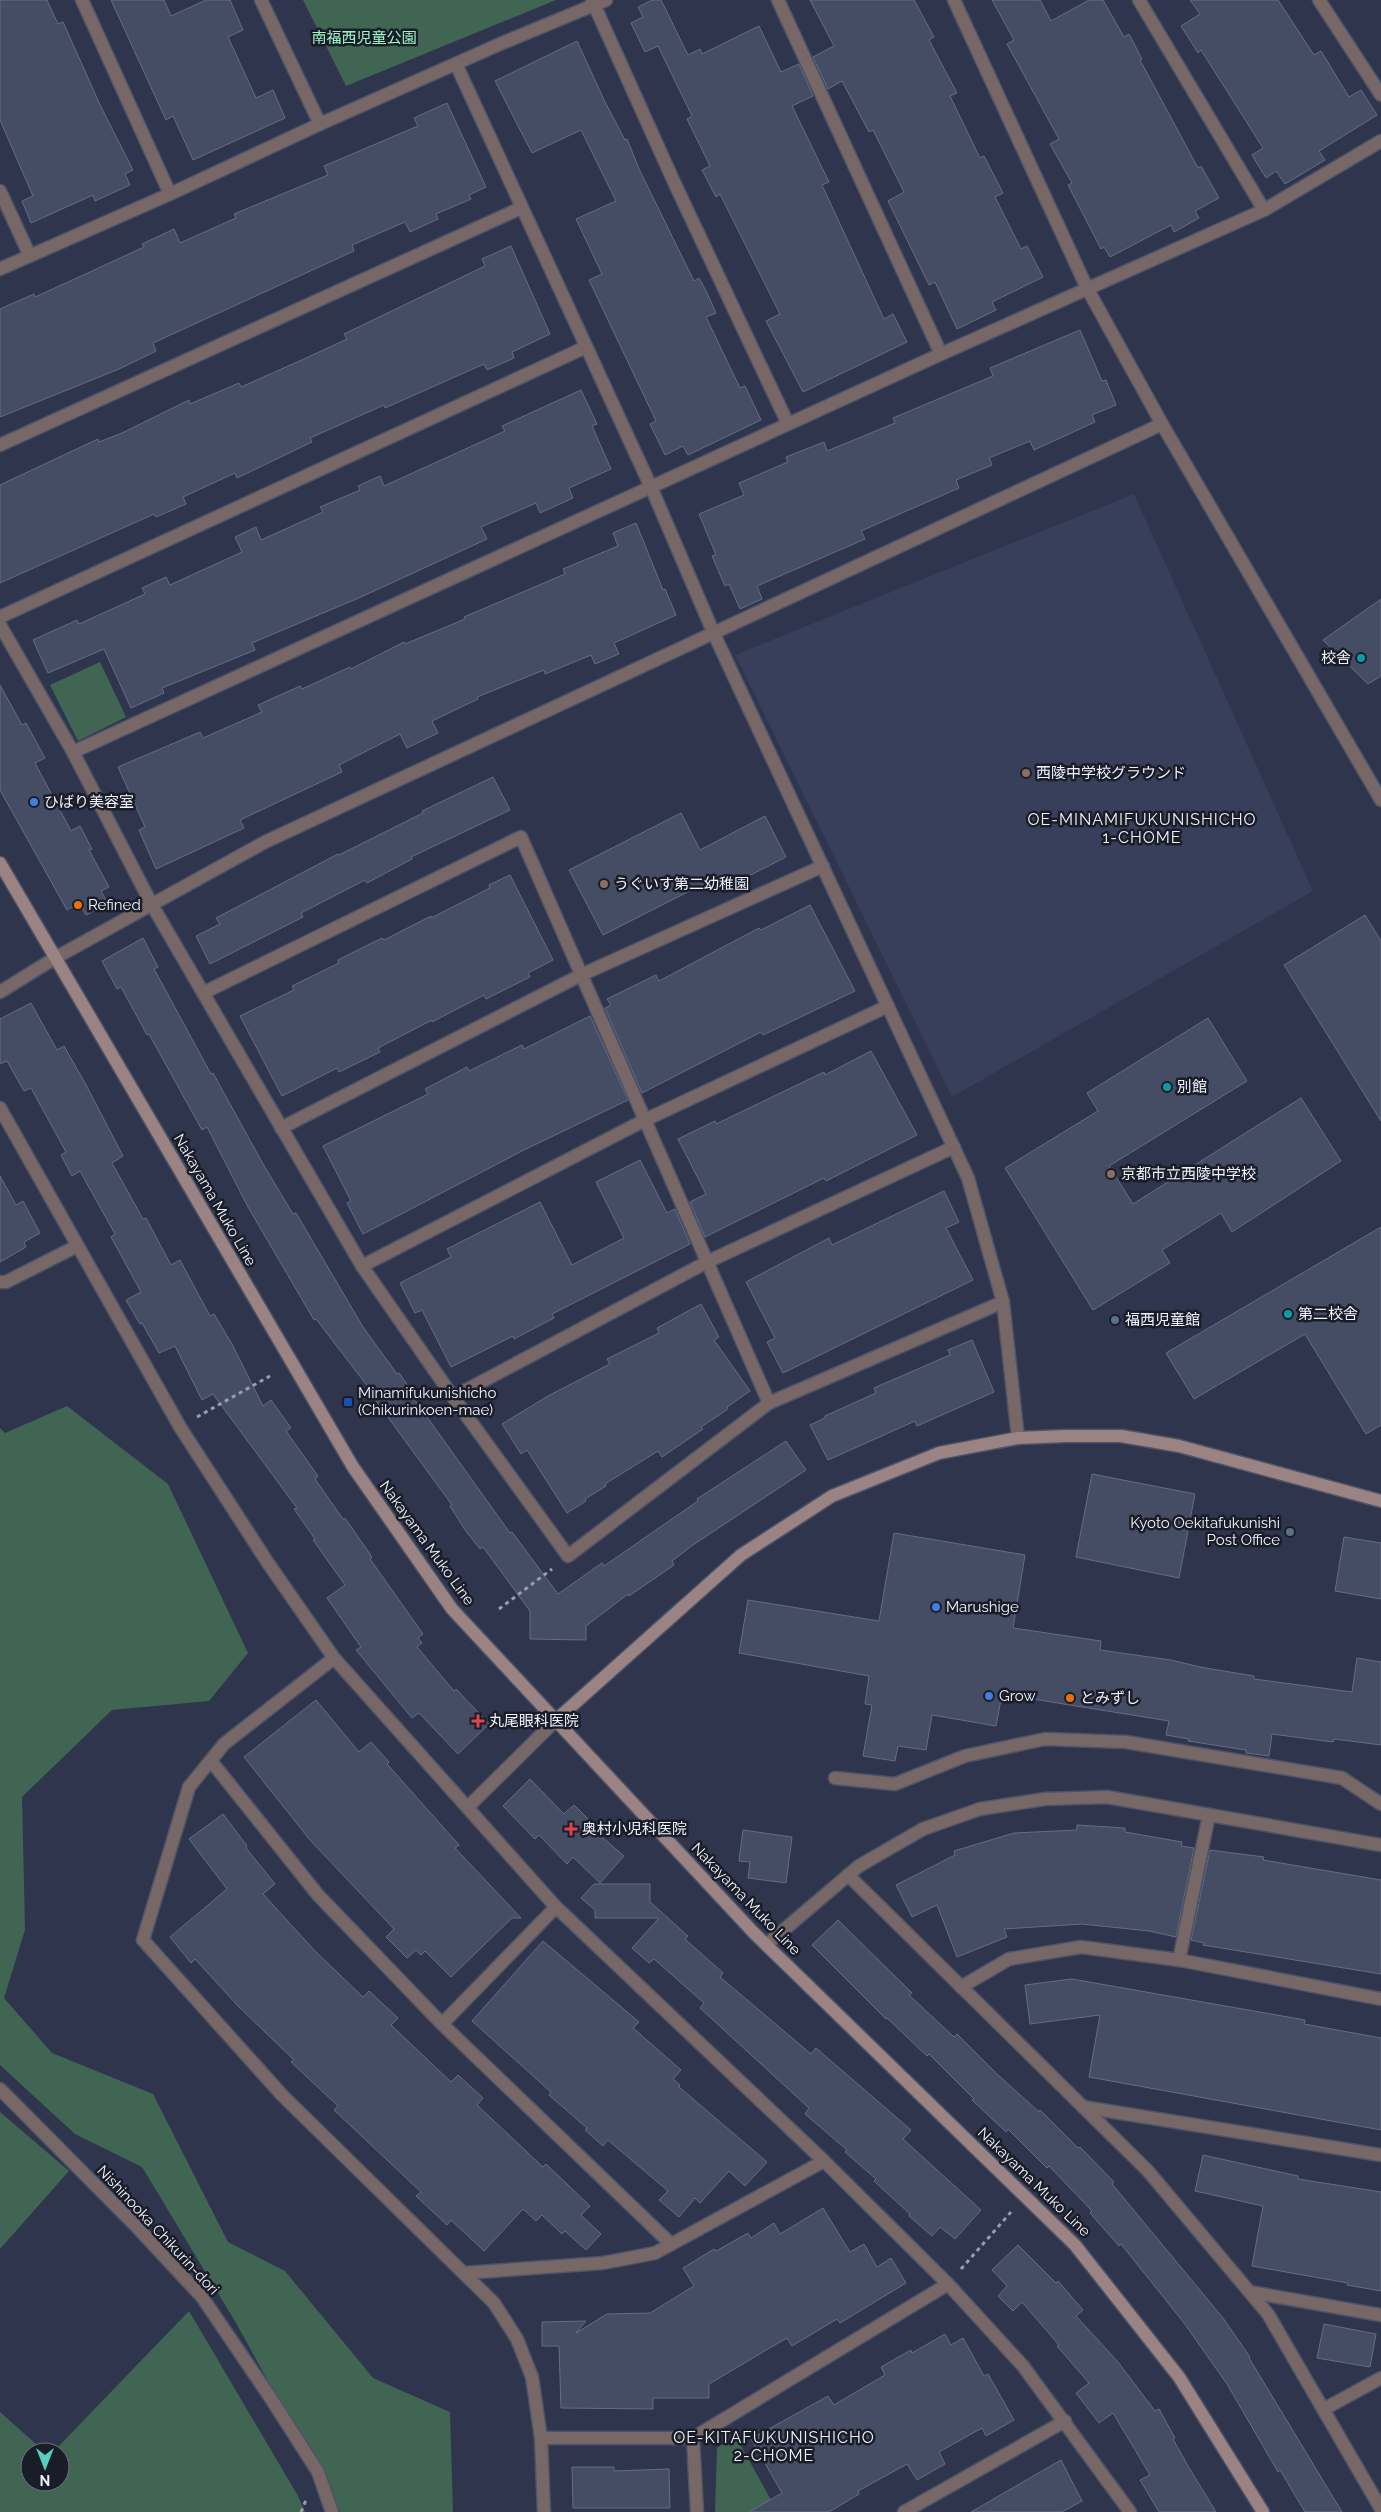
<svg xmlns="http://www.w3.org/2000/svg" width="1381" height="2512" font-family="Raleway,'Noto Sans JP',sans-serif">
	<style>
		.built { fill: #373f5b }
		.green { fill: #406653 }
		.building { fill: #454d65; stroke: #656d87 }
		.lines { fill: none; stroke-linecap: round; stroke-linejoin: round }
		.street-casing { stroke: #4d5368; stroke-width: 15 }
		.secondary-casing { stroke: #4d5368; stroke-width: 15 }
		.path { stroke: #989dae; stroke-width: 3; stroke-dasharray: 4 4; stroke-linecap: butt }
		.street { stroke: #776867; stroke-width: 12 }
		.secondary { stroke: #9a8382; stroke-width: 12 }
		.culture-dot { fill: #0f9aa8; stroke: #1a1d27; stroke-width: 2 }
		.education-dot { fill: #8d6e63; stroke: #1a1d27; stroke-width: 2 }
		.shop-dot { fill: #3f7fe0; stroke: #1a1d27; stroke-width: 2 }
		.food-dot { fill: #e8710a; stroke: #1a1d27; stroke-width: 2 }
		.service-dot { fill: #5c6f8a; stroke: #1a1d27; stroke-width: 2 }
		.transit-dot { fill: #1a4fb4; stroke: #1a1d27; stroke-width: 2 }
		.health-dot { fill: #e0444e; stroke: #1a1d27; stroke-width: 2 }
		.labels { text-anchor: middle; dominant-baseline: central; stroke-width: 5; stroke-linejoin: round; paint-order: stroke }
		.park-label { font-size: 15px; fill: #9df6c9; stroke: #1a1d27 }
		.poi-label { font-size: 15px; fill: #eef2fe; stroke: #1a1d27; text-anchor: start }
		.street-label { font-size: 15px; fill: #eef2fe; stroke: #1a1d27 }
		.neighbourhood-label { font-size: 16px; letter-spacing: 1px; fill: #eef2fe; stroke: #1a1d27 }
	</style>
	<rect width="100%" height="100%" fill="#2e354c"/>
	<polygon class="built" points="1134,494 1313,891 952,1097 735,655"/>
	<g class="green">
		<polygon points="303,0 556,0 346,86"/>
		<polygon points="100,662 126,717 78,741 50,685"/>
		<polygon points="67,1406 168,1484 248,1653 209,1701 112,1710 22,1797 25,1930 4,1998 52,2053 153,2094 228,2242 285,2271 373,2378 450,2412 453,2512 340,2512 236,2323 142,2167 75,2134 0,2065 0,1428 5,1433"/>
		<polygon points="0,2112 69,2171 0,2249"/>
		<polygon points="189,2311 298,2496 305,2512 0,2512 0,2412 45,2452 30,2452 30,2482 60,2482 60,2452 53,2452"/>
		<polygon points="735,2435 771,2500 754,2512 715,2512 717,2448"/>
	</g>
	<g class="building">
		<polygon points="0,0 47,0 58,24 63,22 101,107 133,170 125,174 130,185 95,201 93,195 31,223 22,201 33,196 0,120"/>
		<polygon points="111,0 164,0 171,16 206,0 230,0 243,30 228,37 256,98 273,90 285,118 193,160 173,116 166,120"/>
		<polygon points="652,0 661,0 688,55 700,49 702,54 759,26 781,72 799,64 813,96 792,106 829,182 822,185 884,319 893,314 907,342 803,392 766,321 780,314 720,194 716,197 702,170 710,166 687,119 692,116 658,46 645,52 631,23 643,17 638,7"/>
		<polygon points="810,0 914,0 934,37 929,40 957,93 950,96 980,158 984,156 1003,193 995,197 1021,249 1027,246 1043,277 992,302 996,310 957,329 935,282 929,285 888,201 904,192 873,130 869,132 842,81 828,89 813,57 834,46"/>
		<polygon points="992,0 1040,0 1051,21 1089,0 1103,0 1124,37 1129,34 1142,59 1140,60 1198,168 1201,166 1219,198 1195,211 1199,218 1174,232 1171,225 1110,257 1104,247 1101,249 1068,185 1072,183 1050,144 1059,139 1007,44 1014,40"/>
		<polygon points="1190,0 1278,0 1314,55 1321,51 1349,97 1361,90 1377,115 1319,151 1325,160 1285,184 1276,171 1266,178 1252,155 1263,148 1201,50 1198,53 1181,26 1200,14"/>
		<polygon points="577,41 605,102 625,140 627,139 640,171 694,281 699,278 706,291 716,313 706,317 740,388 745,386 761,420 688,455 683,446 665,455 650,424 656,421 589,280 602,274 576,219 616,201 581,130 532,153 495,81"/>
		<polygon points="447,103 486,187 469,195 471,199 436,214 438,219 410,232 405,222 352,245 354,251 153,343 156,351 119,369 0,417 0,309 34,294 35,297 90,272 144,247 142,244 174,229 180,243 236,218 234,214 328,175 324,166 418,126 414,118"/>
		<polygon points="511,246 550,334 512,352 514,358 487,370 484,364 385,408 384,405 310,438 312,442 237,478 235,473 183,497 186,504 156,517 154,514 0,583 0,485 98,439 99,442 122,433 189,400 190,404 239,383 241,387 304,359 347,339 344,334 485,266 482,259"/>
		<polygon points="1080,330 1102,381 1106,380 1116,405 1092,415 1095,422 1034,450 1030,441 989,458 992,465 956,480 959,488 861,531 865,539 757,586 762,599 740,609 729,584 725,586 712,556 716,555 699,514 744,495 739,483 788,462 786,457 824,442 827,451 895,423 893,418 993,376 990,368"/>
		<polygon points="581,390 597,424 592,426 611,469 569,488 573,498 540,513 536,503 481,527 487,539 361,597 252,643 255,650 162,688 164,693 131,708 104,649 48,673 33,640 77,620 79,624 145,594 142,588 166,577 170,585 242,552 235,537 256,527 261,540 323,512 320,507 360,490 358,486 380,476 384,486 505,431 502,426"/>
		<polygon points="636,523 663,590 665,589 676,615 614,643 619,654 595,664 591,655 545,674 544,670 477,697 478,699 432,721 438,733 407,748 400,734 339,765 342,772 240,820 244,828 156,869 139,830 145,827 118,767 200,732 203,738 262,712 258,705 300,686 302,689 350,667 351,669 404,642 405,644 465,619 464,617 565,574 563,569 618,546 613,533"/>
		<polygon points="1381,599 1381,676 1368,684 1323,640"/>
		<polygon points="0,685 22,725 26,723 45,758 35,763 71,831 80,826 92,849 89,850 109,887 101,891 108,904 86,915 79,903 67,910 0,790"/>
		<polygon points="493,777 510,810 411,857 412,859 367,883 365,880 301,913 303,917 210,964 196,936 220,924 216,918 338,854 339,855 423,813 422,811"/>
		<polygon points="681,813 700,850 765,816 786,857 725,888 719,876 603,935 569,870"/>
		<polygon points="510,875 553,960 528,973 530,977 486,999 484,995 432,1022 432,1020 378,1048 380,1052 339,1072 337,1068 282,1096 240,1016 294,990 292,986 339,963 338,960 382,938 384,940 431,916 431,918 490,888 489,885"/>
		<polygon points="810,905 855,991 763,1035 761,1032 642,1093 605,1008 611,1005 607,999 656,975 659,981 759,928 761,930"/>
		<polygon points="1365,915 1381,941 1381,1121 1284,965"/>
		<polygon points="143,938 158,967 154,969 211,1074 213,1073 263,1164 293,1214 296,1213 363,1327 397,1374 399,1373 414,1394 412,1396 510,1533 512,1532 558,1594 602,1563 604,1566 698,1501 697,1499 786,1441 806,1470 693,1545 672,1561 674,1565 629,1596 628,1594 586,1626 586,1640 530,1639 530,1611 483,1547 480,1549 465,1530 450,1506 452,1505 371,1394 372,1392 316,1319 314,1320 248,1207 207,1127 202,1130 149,1034 147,1035 121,987 117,989 102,961"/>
		<polygon points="31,1003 57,1050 64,1046 85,1083 123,1156 112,1163 143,1219 146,1218 171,1265 180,1260 210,1316 214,1314 233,1346 263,1406 271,1400 291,1428 286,1431 318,1476 315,1479 343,1519 345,1518 372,1557 370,1559 423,1634 418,1638 422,1643 417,1647 454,1691 456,1689 489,1724 458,1754 419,1713 412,1718 356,1650 361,1647 327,1598 345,1585 313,1540 315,1539 294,1509 297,1508 213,1394 202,1400 175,1346 159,1353 142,1323 140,1324 126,1300 141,1292 111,1237 115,1234 80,1171 72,1176 61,1155 66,1152 31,1088 24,1091 7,1061 0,1064 0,1019"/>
		<polygon points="590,1016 628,1100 524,1150 363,1234 347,1203 351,1201 323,1146 428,1094 425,1089 467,1067 469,1071 522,1045 524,1049"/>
		<polygon points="1208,1018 1247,1081 1109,1166 1133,1204 1301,1098 1341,1161 1232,1232 1221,1213 1162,1250 1170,1263 1093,1310 1005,1168 1098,1111 1087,1093"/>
		<polygon points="871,1051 917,1135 826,1181 824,1178 705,1237 690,1202 706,1194 678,1139 715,1121 716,1124 824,1072 825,1075"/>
		<polygon points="640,1160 667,1213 675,1209 690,1244 552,1314 554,1318 514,1339 513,1336 451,1367 422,1310 415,1313 400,1283 451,1257 447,1249 540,1202 572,1265 624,1238 596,1182"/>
		<polygon points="0,1176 16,1205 23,1201 40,1233 24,1242 26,1247 0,1262"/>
		<polygon points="944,1191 959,1222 946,1228 973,1280 783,1373 767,1342 775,1338 746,1282 829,1238 832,1245"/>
		<polygon points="1381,1227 1381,1425 1366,1434 1305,1334 1194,1399 1166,1353"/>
		<polygon points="701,1304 719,1337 714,1340 750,1391 727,1407 728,1409 701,1427 703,1429 662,1457 658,1451 605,1484 606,1486 585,1499 586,1501 567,1513 527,1450 521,1454 502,1424 548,1396 610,1364 607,1359 659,1333 657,1328"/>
		<polygon points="972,1340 994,1392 917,1426 915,1421 828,1460 810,1425 825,1418 825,1416 876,1393 874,1388 950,1355 948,1350"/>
		<polygon points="1092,1474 1195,1494 1179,1578 1076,1557"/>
		<polygon points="894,1533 1025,1555 1013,1628 1101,1641 1100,1650 1171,1660 1200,1667 1254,1676 1254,1679 1352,1692 1357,1658 1381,1662 1381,1745 1334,1739 1333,1742 1272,1734 1269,1756 1246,1753 1246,1750 1188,1741 1189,1739 1166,1735 1169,1721 1002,1694 996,1726 932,1715 926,1750 898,1746 895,1761 863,1756 872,1705 865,1704 869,1676 739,1653 748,1600 879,1621"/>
		<polygon points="1344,1537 1381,1543 1381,1599 1335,1591"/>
		<polygon points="316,1700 359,1752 371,1742 389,1762 387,1764 459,1845 455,1848 521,1918 512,1918 451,1977 425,1951 421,1955 416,1950 407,1958 386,1937 394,1929 310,1840 244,1757"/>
		<polygon points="530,1779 564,1814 574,1805 592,1823 589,1826 624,1856 600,1883 573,1857 567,1864 539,1835 535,1839 503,1806"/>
		<polygon points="223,1814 247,1846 246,1848 275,1884 263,1894 315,1951 363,1997 369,1991 398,2018 391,2025 451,2082 458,2075 483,2098 477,2105 543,2167 546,2164 590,2206 581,2215 601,2234 586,2250 565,2231 562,2234 542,2215 536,2221 523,2209 484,2251 451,2220 447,2225 416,2196 421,2192 334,2110 338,2106 291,2062 294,2060 238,2006 195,1959 191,1963 170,1937 227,1889 189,1839"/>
		<polygon points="1077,1825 1125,1828 1125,1832 1182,1842 1181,1846 1194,1848 1176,1937 1149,1931 1082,1924 1004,1929 1007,1937 957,1957 937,1905 912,1917 896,1885 955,1855 954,1851 1014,1833 1077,1830"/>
		<polygon points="743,1830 792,1837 786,1883 748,1878 750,1862 739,1861"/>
		<polygon points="1210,1850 1264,1857 1263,1860 1381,1880 1381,1974 1203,1945 1204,1943 1191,1940"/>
		<polygon points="594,1884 650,1884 650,1902 688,1936 685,1939 723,1973 720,1977 811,2054 816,2048 911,2130 903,2139 981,2210 955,2239 940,2227 932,2236 909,2216 910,2214 874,2181 876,2179 845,2152 847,2150 805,2114 809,2108 700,2008 704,2003 654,1959 649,1963 632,1948 659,1918 595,1918 595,1910 581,1898"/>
		<polygon points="838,1920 912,1993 909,1995 954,2037 957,2034 997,2074 1039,2112 1040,2110 1078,2148 1080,2147 1114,2182 1112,2184 1223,2318 1250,2357 1249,2358 1342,2512 1305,2512 1280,2470 1278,2472 1227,2384 1184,2323 1121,2244 1119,2246 1090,2213 1092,2211 1049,2166 1047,2168 1008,2129 1006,2132 972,2100 974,2099 929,2054 927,2056 887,2018 886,2019 812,1945"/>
		<polygon points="543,1941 639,2022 633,2028 681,2070 673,2079 680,2085 679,2087 767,2162 745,2186 729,2171 700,2203 695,2198 679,2217 659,2200 668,2191 608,2140 603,2146 585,2130 587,2128 549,2095 551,2092 472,2021"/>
		<polygon points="1072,1979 1305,2020 1304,2024 1381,2038 1381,2130 1089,2077 1100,2015 1030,2024 1025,1985"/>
		<polygon points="1203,2155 1298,2176 1298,2179 1381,2192 1381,2291 1347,2285 1348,2283 1252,2266 1263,2206 1195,2191"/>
		<polygon points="823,2208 850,2252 864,2244 877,2267 891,2258 906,2283 840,2323 837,2319 792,2346 787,2338 768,2349 709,2384 709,2398 653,2398 653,2409 561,2408 559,2346 542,2346 542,2322 586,2321 576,2333 607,2314 650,2313 694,2286 683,2268 714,2249 716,2251 748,2233 751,2238 774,2223 780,2234"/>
		<polygon points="1018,2245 1056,2283 1058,2281 1083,2310 1076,2316 1118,2362 1155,2411 1159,2409 1175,2438 1173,2439 1188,2466 1216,2512 1159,2512 1140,2480 1150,2475 1113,2413 1099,2423 1076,2393 1089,2383 1057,2346 1059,2345 1022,2302 1013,2311 998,2296 1007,2286 992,2270"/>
		<polygon points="1324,2324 1376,2334 1370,2367 1317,2358"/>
		<polygon points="945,2334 951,2345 963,2338 984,2376 988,2374 1014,2420 986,2436 982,2428 939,2452 945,2464 917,2480 907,2464 858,2491 859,2494 829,2512 749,2512 782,2493 751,2439 828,2396 834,2405 885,2375 881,2367 911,2350 912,2353"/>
		<polygon points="1061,2460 1082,2501 1062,2512 971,2512"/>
		<polygon points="572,2467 614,2467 614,2471 669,2469 670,2508 573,2508"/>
	</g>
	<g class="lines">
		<defs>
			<g id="street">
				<polyline points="82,0 170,194"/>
				<polyline points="261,0 320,124"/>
				<polyline points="592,0 674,182 788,424"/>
				<polyline points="778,0 941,354"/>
				<polyline points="954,0 1087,288 1162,424 1381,800"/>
				<polyline points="1139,0 1264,210"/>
				<polyline points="1319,0 1381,95"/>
				<polyline points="456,64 651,487 714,634 968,1178 1003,1302 1018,1438"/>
				<polyline points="0,191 29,254"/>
				<polyline points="0,269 170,194 320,124 500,44 606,0"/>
				<polyline points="0,445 521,208"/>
				<polyline points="0,617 586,347"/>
				<polyline points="0,625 73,752 152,905 362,1266 453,1397 568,1556 769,1403 1003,1302"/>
				<polyline points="73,752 941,354 1264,210 1381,141"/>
				<polyline points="0,992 55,958 265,842 1162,424"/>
				<polyline points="203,993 521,837 769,1403"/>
				<polyline points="0,1108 180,1427 268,1563 334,1658 556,1907 824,2161 948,2284 1023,2366 1130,2512"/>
				<polyline points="281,1128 581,975 823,866"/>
				<polyline points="362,1266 645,1120 888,1006"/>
				<polyline points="0,1282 6,1282 77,1246"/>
				<polyline points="453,1397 707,1262 954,1147"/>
				<polyline points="334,1658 224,1744 189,1787 143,1940 282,2095 494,2303 517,2339 532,2377 541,2438 544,2512"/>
				<polyline points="211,1761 318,1895 442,2024 671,2244"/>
				<polyline points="835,1778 895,1784 965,1756 1045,1739 1126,1742 1342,1778 1381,1804"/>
				<polyline points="468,1807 556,1720"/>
				<polyline points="848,1875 1148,2171 1268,2314 1381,2509"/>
				<polyline points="766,1945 859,1866 923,1829 980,1809 1045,1799 1107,1797 1381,1845"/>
				<polyline points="1179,1960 1209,1815"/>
				<polyline points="961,1987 1009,1959 1081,1947 1179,1960 1381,1999"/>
				<polyline points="442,2024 556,1907"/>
				<polyline points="0,2089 134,2224 202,2297 270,2397 318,2472 332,2512"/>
				<polyline points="1083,2107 1381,2155"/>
				<polyline points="464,2273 603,2263 655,2253 824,2161"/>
				<polyline points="1250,2292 1381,2315"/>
				<polyline points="1324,2409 1381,2378"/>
				<polyline points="541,2438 693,2438 948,2284"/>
				<polyline points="693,2438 697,2512"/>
				<polyline points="904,2512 1065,2421"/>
			</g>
			<g id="secondary">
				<polyline points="0,863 353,1467 452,1609 754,1933 1075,2245 1179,2377 1263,2512"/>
				<polyline points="556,1720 741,1555 832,1496 939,1453 1018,1438 1066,1436 1121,1436 1179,1446 1381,1501"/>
			</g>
		</defs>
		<use href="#street" class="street-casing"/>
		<use href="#secondary" class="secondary-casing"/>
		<g class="path">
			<polyline points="197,1417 270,1376"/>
			<polyline points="499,1609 552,1569"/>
			<polyline points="961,2269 1011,2212"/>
			<polyline points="301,2512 306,2500"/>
		</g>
		<use href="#street" class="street"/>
		<use href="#secondary" class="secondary"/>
	</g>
	<g class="culture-dot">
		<circle cx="1361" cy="658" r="5"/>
		<circle cx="1167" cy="1087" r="5"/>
		<circle cx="1288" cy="1314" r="5"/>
	</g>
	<g class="education-dot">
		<circle cx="1026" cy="773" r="5"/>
		<circle cx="604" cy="884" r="5"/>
		<circle cx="1111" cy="1174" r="5"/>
	</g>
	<g class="shop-dot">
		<circle cx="34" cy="802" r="5"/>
		<circle cx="936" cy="1607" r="5"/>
		<circle cx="989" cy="1696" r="5"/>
	</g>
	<g class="food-dot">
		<circle cx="78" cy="905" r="5"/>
		<circle cx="1070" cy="1698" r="5"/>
	</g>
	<g class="service-dot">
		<circle cx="1115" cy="1320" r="5"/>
		<circle cx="1290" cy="1532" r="5"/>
	</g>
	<rect class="transit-dot" x="343" y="1397" width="10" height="10" rx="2.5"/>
	<g class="health-dot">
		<path d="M475.5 1713.5h5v5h5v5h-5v5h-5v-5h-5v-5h5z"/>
		<path d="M568.5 1821.5h5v5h5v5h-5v5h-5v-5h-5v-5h5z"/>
	</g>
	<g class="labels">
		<g class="park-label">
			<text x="364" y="38">南福西児童公園</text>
		</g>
		<g class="poi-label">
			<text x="1351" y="658" text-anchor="end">校舎</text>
			<text x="1036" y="773">西陵中学校グラウンド</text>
			<text x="44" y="802">ひばり美容室</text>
			<text x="614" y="884">うぐいす第二幼稚園</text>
			<text x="88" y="905">Refined</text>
			<text x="1177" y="1087">別館</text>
			<text x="1121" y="1174">京都市立西陵中学校</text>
			<text x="1298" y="1314">第二校舎</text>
			<text x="1125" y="1320">福西児童館</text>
			<text x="358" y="1393">Minamifukunishicho<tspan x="358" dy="17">(Chikurinkoen-mae)</tspan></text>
			<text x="1280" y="1523" text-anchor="end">Kyoto Oekitafukunishi<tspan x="1280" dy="17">Post Office</tspan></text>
			<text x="946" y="1607">Marushige</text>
			<text x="999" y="1696">Grow</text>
			<text x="1080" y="1698">とみずし</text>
			<text x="489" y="1721">丸尾眼科医院</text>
			<text x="582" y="1829">奥村小児科医院</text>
		</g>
		<g class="street-label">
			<text transform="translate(215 1200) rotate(60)">Nakayama Muko Line</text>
			<text transform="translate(427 1543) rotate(54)">Nakayama Muko Line</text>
			<text transform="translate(746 1899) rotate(46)">Nakayama Muko Line</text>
			<text transform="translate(1034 2182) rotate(44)">Nakayama Muko Line</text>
			<text transform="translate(158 2230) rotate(47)">Nishinooka Chikurin-dori</text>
		</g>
		<g class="neighbourhood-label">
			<text x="1142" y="819">OE-MINAMIFUKUNISHICHO<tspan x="1142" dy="18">1-CHOME</tspan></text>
			<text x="774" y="2437">OE-KITAFUKUNISHICHO<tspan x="774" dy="18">2-CHOME</tspan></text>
		</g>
	</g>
	<g transform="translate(45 2467) rotate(180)"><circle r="24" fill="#1a1d27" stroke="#6f727d"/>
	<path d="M0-4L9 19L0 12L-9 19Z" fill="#58cec1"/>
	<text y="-8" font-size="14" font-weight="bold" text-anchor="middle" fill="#eef2fe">N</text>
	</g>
</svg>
